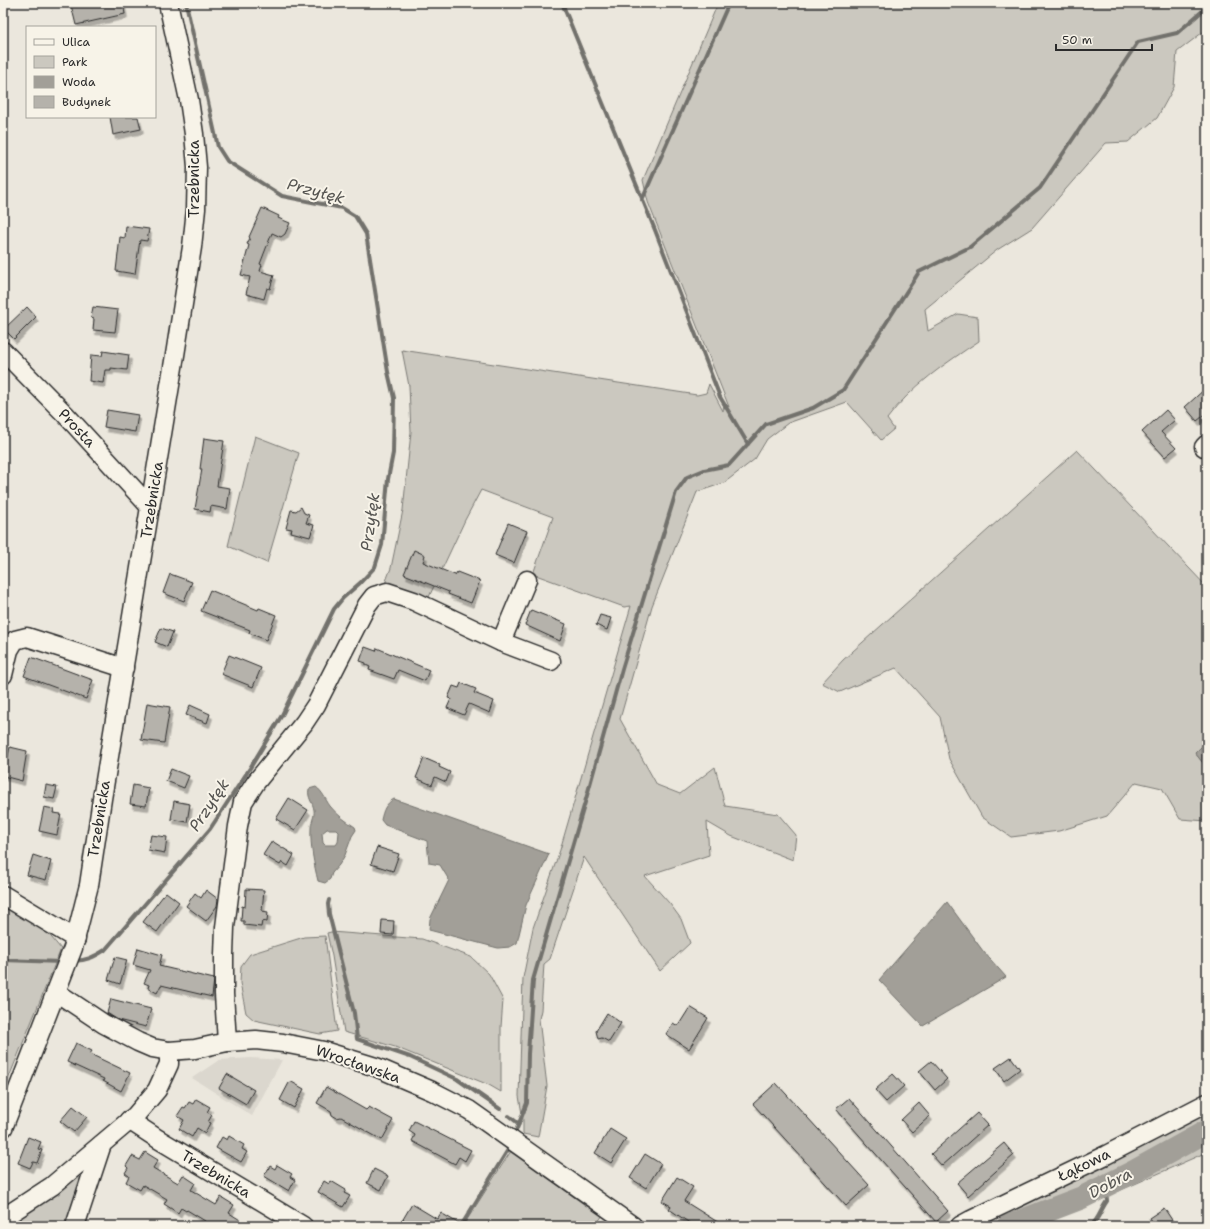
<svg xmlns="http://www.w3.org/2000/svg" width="1210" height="1229" font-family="'Shantell Sans',sans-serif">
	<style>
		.built { fill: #dbd7ce }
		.green { fill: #cbc8bf; stroke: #7b7a75 }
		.water { fill: #a29f98; stroke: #72716c; fill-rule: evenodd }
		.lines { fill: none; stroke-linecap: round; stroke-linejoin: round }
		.stream { stroke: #72716c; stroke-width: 4 }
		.river { stroke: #a29f98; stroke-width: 23 }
		.building { fill: #b5b2ab; stroke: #2b2b2b; filter: url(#shadow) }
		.minor-casing { stroke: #2b2b2b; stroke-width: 21 }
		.minor { stroke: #f7f3e8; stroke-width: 18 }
		.labels { text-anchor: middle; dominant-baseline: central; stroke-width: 4; stroke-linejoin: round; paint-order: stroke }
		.street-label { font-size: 15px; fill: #2b2b2b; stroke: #f7f3e8 }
		.water-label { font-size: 16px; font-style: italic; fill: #555451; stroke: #f7f3e8 }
	</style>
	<defs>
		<filter id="shadow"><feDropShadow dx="2.5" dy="4.5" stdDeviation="0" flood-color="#0004"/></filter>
	</defs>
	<rect width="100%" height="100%" fill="#ebe7dd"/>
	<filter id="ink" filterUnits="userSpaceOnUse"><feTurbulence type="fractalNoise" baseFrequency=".025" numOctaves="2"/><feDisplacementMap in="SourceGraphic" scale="8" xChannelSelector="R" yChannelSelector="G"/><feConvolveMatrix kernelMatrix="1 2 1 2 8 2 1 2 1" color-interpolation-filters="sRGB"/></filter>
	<g filter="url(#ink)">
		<polygon class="built" points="251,1058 282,1060 252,1116 192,1078 219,1060"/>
		<g class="green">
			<path d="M718,3H1207V29L1177,52L1174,87L1157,118L1128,142L1106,143L1032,228L997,250L925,309L928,331L958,314L978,317L979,341C946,363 911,386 887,419L894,429L881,440L847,402L788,423L767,439L755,459L724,483L697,492L652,606L620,719L657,785L680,794L715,767L725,806L778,814L796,835L793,860L731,836L707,822L709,855L645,876L670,904L681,919L690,943L660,971L584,857L550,959L544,964L541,1010L539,1019L547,1086L538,1137L523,1134V1120L519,1096L523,978L533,928L560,850L631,606L624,607L533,574L553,517L481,490L465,520L428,599L384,586L391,568L403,510L411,432L409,386L402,350L697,395L706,393L709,384L723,411L724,402L729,407L648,202L643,180Z"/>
			<polygon points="255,436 299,453 267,563 228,546"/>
			<polygon points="1077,450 1207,587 1207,741 1195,753 1207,768 1207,821 1180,819 1162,788 1136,782 1107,816 1059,831 1011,837 982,817 949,759 940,717 896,668 840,692 822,683 843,660"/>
			<polygon points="3,906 47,932 61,949 3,1092"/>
			<polygon points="331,932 422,939 471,957 489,974 503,1000 501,1027 501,1092 489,1085 395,1047 344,1032 332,956 327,933"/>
			<polygon points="325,936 337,1031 320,1034 254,1020 246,1013 240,983 241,966 250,954 304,937"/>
			<polygon points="1207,1113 1207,1152 1040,1226 1010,1226 1010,1209 1046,1195"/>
			<polygon points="511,1151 585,1205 603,1215 595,1226 463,1226"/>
			<polygon points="83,1168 86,1180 67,1226 3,1226"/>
		</g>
		<g class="water">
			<polygon points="1207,741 1207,768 1195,753"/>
			<path d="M316,787C323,792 325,799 330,806C337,815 346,821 355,827L356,830L352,836L345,855L339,865L332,873L330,879L325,883L318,881C314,864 310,846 311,828C311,822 315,816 314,810C313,802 307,798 309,789ZM327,829H336L339,832L338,842L336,845H325L323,843L322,833Z"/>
			<path d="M394,799L549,854L526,905L517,943L510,947L498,948L429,930L430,919L449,880L440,865L429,863L427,841L385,825L381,820C383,811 385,804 394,799Z"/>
			<polygon points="947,902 983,951 1006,977 923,1026 879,980"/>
		</g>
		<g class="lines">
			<g class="stream">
				<polyline points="562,3 655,230 720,397 748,444"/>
				<polyline points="642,200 729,3"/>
				<polyline points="329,900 328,904 329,914 354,1013 357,1039 410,1057 457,1079 500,1109"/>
				<polyline points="3,960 62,962"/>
				<path d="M73,961C86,961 94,957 105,950L210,829L250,768L282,715L334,609L343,598L360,583L375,567L382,545L388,479L393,453L394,398L388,372L366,234L355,216L342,208L282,196L227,161L218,147L186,3"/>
				<polyline points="509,1116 519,1124"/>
				<polyline points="516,1131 527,1103 528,1054 533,980 586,799 622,669 676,492 687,477 704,470 729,465 766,424 813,408 843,390 919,272 970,247 1040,188 1138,42 1177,33 1207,7"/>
				<polyline points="461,1226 509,1148"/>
				<path d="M1091,1226C1099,1219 1101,1209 1107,1201L1106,1185"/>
			</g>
			<polyline class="river" points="1008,1226 1081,1198 1133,1172 1207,1131"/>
		</g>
		<g class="building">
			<polygon points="80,3 123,3 125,14 76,25 71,5"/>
			<polygon points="110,117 138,117 141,129 113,135"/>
			<polygon points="262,208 279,216 278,218 290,223 285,234 281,237 272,233 260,264 262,265 260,271 274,275 270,289 267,288 264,299 246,294 250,277 241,275 249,245 247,244 250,238 249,237"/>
			<polygon points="126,226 149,229 147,241 140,240 135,274 116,271 120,237 125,238"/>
			<polygon points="27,307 36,317 14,339 4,329"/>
			<polygon points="93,307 118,310 115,332 93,330 94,319 91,318"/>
			<polygon points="103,351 129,355 127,370 111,368 111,370 105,370 103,383 89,381 91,355 102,356"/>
			<polygon points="1207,387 1207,413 1197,421 1185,407"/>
			<polygon points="107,410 138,415 135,432 104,427"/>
			<polygon points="1166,410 1175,420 1161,432 1176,448 1165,457 1142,432"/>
			<polygon points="204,438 224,441 217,486 230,488 227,509 211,506 210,512 195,509 202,469 200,469"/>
			<polygon points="301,507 304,513 309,515 306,523 314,525 310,537 291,532 292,529 286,528 291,510 296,511"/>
			<polygon points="508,523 527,531 514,563 495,555"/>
			<polygon points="414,550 425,555 423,562 455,575 457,572 480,581 471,603 448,594 449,592 404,574"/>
			<polygon points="170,574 192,582 184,601 163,593"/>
			<polygon points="210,590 258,610 259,608 276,615 266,640 249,633 250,630 201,611"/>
			<polygon points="531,610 566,624 560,641 525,625"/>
			<polygon points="600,615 611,618 607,630 596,625"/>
			<polygon points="161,628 173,632 167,647 155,642"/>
			<polygon points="365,647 376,651 377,648 429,670 425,681 398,670 394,679 369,670 370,667 366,665 366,663 360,661"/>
			<polygon points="229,655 261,668 253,687 221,674"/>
			<polygon points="31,657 93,680 86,699 24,676"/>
			<polygon points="461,683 476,689 474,693 494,701 490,713 469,704 464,715 447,708 451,699 448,698 453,686 459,688"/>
			<polygon points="147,703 170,707 164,743 141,740"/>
			<polygon points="190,705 210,714 207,723 186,715"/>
			<polygon points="10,747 27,751 22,781 3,776"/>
			<polygon points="424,758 440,765 439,767 450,772 446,782 435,777 432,785 416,778"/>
			<polygon points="171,769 189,776 184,788 166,781"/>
			<polygon points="46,785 57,787 54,799 44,797"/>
			<polygon points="133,785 149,788 146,806 130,804"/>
			<polygon points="289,798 308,810 295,830 276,819"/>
			<polygon points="174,801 190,804 187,822 171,819"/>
			<polygon points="44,807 54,809 53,813 61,814 57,835 39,831"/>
			<polygon points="151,835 167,837 165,853 148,850"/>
			<polygon points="272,841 294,855 288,866 282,862 280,865 263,855"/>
			<polygon points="377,847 399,854 393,871 371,864"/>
			<polygon points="33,855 51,861 46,880 27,875"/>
			<polygon points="246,889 264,890 262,911 268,912 267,922 262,921 261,927 244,925 244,921 241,921 242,906 245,907"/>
			<polygon points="206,890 218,899 217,906 206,921 186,906 195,893 201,898"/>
			<polygon points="166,892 179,902 157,932 143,922"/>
			<polygon points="382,920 394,921 393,935 381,934"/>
			<polygon points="138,948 162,955 159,966 214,979 212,997 161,985 157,993 148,988 149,985 144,983 150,970 133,965"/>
			<polygon points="115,957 127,960 120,984 108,980"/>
			<polygon points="111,999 151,1009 146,1027 118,1020 107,1013"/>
			<polygon points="690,1007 708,1018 689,1049 666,1034 673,1023 678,1026"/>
			<polygon points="607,1013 621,1023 609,1042 602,1038 598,1039 596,1031"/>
			<polygon points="76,1043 92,1051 90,1054 130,1073 121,1091 103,1081 104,1079 67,1062"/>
			<polygon points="1011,1057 1020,1069 1004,1081 995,1068"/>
			<polygon points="931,1061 947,1079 935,1090 919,1071"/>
			<polygon points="227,1074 254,1090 246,1104 219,1088"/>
			<polygon points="893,1074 904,1086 886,1102 875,1090"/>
			<polygon points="290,1081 304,1089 294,1108 280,1100"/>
			<polygon points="776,1083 869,1185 846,1206 753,1104"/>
			<polygon points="326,1087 366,1110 369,1107 393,1120 382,1140 341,1117 337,1118 332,1115 331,1111 317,1103"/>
			<polygon points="849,1098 948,1211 936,1222 836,1109"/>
			<polygon points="196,1099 210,1107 207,1112 212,1115 208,1122 210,1123 205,1133 197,1128 192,1137 179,1129 184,1120 177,1116 183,1107 185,1108 189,1102 193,1104"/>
			<polygon points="919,1103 930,1116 912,1132 901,1120"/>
			<polygon points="73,1106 87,1117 74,1132 60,1121"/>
			<polygon points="977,1113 988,1125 942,1166 931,1154"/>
			<polygon points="414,1121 471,1150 465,1161 459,1157 455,1164 412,1141 415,1135 409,1131"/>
			<polygon points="610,1129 626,1139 611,1163 595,1153"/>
			<polygon points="229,1136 244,1145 242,1149 247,1152 241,1162 216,1148 222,1137 227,1140"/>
			<polygon points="28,1137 41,1142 38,1149 42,1150 37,1163 33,1162 30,1168 18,1163"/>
			<polygon points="1004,1143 1014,1155 968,1196 957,1183"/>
			<polygon points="145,1152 158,1160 153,1168 178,1183 183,1175 195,1183 191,1190 216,1205 221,1197 234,1205 229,1213 250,1226 202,1226 205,1221 187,1210 186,1211 181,1208 178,1213 164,1204 167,1199 143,1185 140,1190 126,1182 129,1176 125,1173 128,1168 126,1166 132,1156 140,1160"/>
			<polygon points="645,1154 661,1164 646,1188 630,1178"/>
			<polygon points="277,1165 292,1174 290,1177 295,1180 289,1191 264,1176 270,1166 275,1169"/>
			<polygon points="374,1169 388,1176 381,1190 367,1183"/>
			<polygon points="677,1177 693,1187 684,1201 724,1226 694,1226 669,1209 671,1206 662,1201"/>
			<polygon points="324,1181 329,1184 331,1181 346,1190 344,1193 350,1196 343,1207 318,1192"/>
			<polygon points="412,1204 437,1219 441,1213 463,1226 399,1226"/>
			<polygon points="1164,1208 1176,1226 1154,1226 1149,1218"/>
		</g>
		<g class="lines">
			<defs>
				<g id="minor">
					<polyline points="3,351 65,414 150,507"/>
					<polyline points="1204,447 1207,444"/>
					<polyline points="501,642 527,580"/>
					<polyline points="3,675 9,650 15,640 27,637 124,668"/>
					<polyline points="3,895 76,939"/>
					<polyline points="56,992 104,1024 138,1042 152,1048 169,1051 195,1049 227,1042 256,1040 283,1043 324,1051 376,1067 432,1091 469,1110 633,1226"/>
					<polyline points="227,1042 224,994 224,955 225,927 238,826 243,802 256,782 304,723 316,705 367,605 374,596 387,592 414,601 501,642 551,661"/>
					<polyline points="129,1120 158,1139 303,1226"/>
					<polyline points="3,1128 73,948 89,885 102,799 175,355 192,247 196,209 197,167 194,134 189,100 168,3"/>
					<polyline points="3,1218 52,1186 135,1116 157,1090 169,1064 169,1051"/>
					<polyline points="75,1226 102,1144"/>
					<polyline points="960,1226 971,1220 1106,1155 1207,1103"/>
				</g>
			</defs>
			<use href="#minor" class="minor-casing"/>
			<use href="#minor" class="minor"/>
		</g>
	</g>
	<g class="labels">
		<g class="street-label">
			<text transform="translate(194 179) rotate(-90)">Trzebnicka</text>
			<text transform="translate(77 428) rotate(47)">Prosta</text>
			<text transform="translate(152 500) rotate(-81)">Trzebnicka</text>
			<text transform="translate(99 819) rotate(-81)">Trzebnicka</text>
			<text transform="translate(358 1064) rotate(19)">Wrocławska</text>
			<text transform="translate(1084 1165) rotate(-26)">Łąkowa</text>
			<text transform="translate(216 1174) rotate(31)">Trzebnicka</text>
		</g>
		<g class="water-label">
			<text transform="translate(316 191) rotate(15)">Przyłęk</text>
			<text transform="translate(370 522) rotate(-82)">Przyłęk</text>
			<text transform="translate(209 805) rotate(-56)">Przyłęk</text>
			<text transform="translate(1110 1183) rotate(-28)">Dobra</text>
		</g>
	</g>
	<rect width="1210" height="1229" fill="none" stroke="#f7f3e8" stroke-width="16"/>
	<rect x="8" y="8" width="1194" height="1213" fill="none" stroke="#2b2b2b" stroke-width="1.5" filter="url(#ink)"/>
	<rect x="26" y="26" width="130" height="92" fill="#f7f3e8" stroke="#a5a39c"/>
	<rect x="34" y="39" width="20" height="6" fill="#f7f3e8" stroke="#a5a39c"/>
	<text x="62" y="46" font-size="12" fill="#2b2b2b">Ulica</text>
	<rect x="34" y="56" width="20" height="12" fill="#cbc8bf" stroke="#a5a39c"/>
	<text x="62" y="66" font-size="12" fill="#2b2b2b">Park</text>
	<rect x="34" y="76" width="20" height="12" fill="#a29f98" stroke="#a5a39c"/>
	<text x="62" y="86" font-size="12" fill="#2b2b2b">Woda</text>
	<rect x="34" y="96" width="20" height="12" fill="#b5b2ab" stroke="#a5a39c"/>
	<text x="62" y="106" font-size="12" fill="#2b2b2b">Budynek</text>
	<path d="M1056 44v6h96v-6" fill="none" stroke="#2b2b2b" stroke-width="2"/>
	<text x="1062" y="44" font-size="12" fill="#2b2b2b" stroke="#f7f3e8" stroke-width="3" paint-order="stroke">50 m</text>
</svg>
